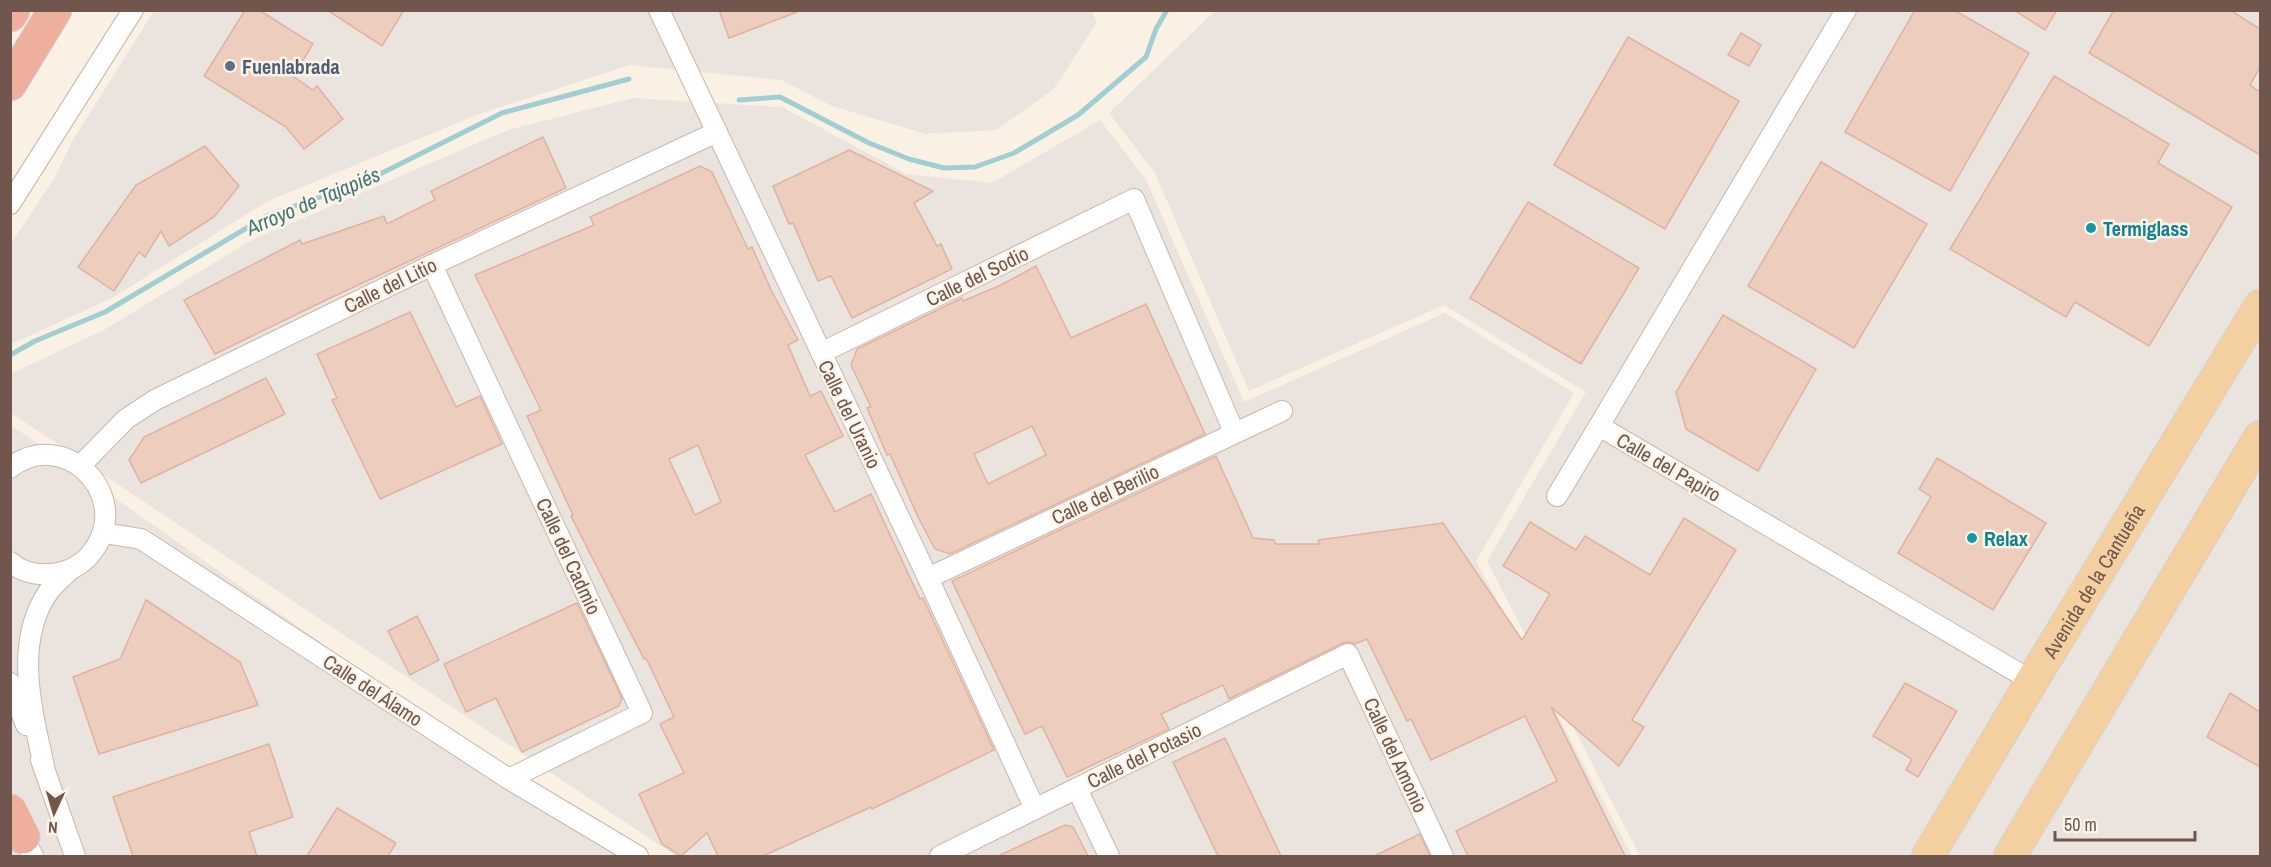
<svg xmlns="http://www.w3.org/2000/svg" width="2271" height="867" font-family="'Archivo Narrow',sans-serif">
	<style>
		.industrial { fill: #eae3de }
		.lines { fill: none; stroke-linecap: round; stroke-linejoin: round }
		.stream { stroke: #a1ced3; stroke-width: 5 }
		.building { fill: #edcdbd; stroke: #deb39f; stroke-width: 1.5; fill-rule: evenodd }
		.street-casing { stroke: #cab7ab; stroke-width: 22 }
		.primary-casing { stroke: #d7d0cd; stroke-width: 34 }
		.highway-casing { stroke: #d7d0cd; stroke-width: 35 }
		.street { stroke: #fff; stroke-width: 20 }
		.primary { stroke: #f4d0a1; stroke-width: 32 }
		.highway { stroke: #efaf9f; stroke-width: 33 }
		.service-dot { fill: #5c6f8a; stroke: #fdf4e9; stroke-width: 2 }
		.culture-dot { fill: #0f9aa8; stroke: #fdf4e9; stroke-width: 2 }
		.labels { text-anchor: middle; dominant-baseline: central; stroke-width: 5; stroke-linejoin: round; paint-order: stroke }
		.service-label { font-size: 20px; font-weight: bold; fill: #4e5e75; stroke: #fdf4e9; text-anchor: start }
		.culture-label { font-size: 20px; font-weight: bold; fill: #0d838f; stroke: #fdf4e9; text-anchor: start }
		.street-label { font-size: 20px; fill: #70564c; stroke: #fdf4e9 }
		.water-label { font-size: 21px; font-style: italic; fill: #44767b; stroke: #fdf4e9 }
	</style>
	<rect width="100%" height="100%" fill="#faf0e4"/>
	<g class="industrial">
		<polygon points="1091,10 1097,22 1054,89 996,130 926,134 832,106 781,80 630,65 479,114 268,201 112,298 11,344 11,244 55,177 73,140 154,11"/>
		<polygon points="1215,11 2260,11 2260,856 1640,856 1487,561 1586,392 1444,305 1249,391 1155,173 1109,113"/>
		<polygon points="633,98 782,107 906,174 992,183 1100,120 1146,180 1244,402 1445,313 1574,393 1476,561 1632,856 676,856 11,413 10,374 104,330 250,241 508,130"/>
		<polygon points="11,425 624,856 11,856"/>
	</g>
	<g class="lines">
		<g class="stream">
			<polyline points="739,100 780,97 869,143 909,159 944,168 975,167 1014,153 1078,115 1146,57 1156,29 1167,10"/>
			<polyline points="10,355 35,341 105,312 267,216 368,180 502,113 629,79"/>
		</g>
	</g>
	<g class="building">
		<polygon points="245,10 259,10 313,44 293,76 313,90 317,86 343,119 304,149 286,127 204,76"/>
		<polygon points="327,10 404,10 382,46"/>
		<polygon points="719,10 797,10 797,12 729,38"/>
		<polygon points="1915,10 1954,10 2029,53 1950,191 1845,132"/>
		<polygon points="2014,10 2057,10 2045,30"/>
		<polygon points="2114,10 2230,10 2260,29 2260,67 2250,85 2260,92 2260,155 2089,53"/>
		<polygon points="1741,33 1761,45 1749,66 1728,55"/>
		<polygon points="1628,37 1739,101 1665,229 1554,165"/>
		<polygon points="2054,76 2169,144 2158,163 2232,207 2149,346 2075,302 2066,317 1950,249"/>
		<polygon points="543,137 566,188 326,300 215,354 184,300 300,240 302,244 384,216 387,224 435,200 431,191"/>
		<polygon points="205,146 239,186 214,217 169,246 161,231 145,257 139,252 114,291 78,267 136,185"/>
		<polygon points="849,150 933,191 914,203 937,246 941,244 952,269 852,318 831,276 818,281 793,223 789,224 773,186"/>
		<polygon points="1821,162 1927,224 1854,348 1748,286"/>
		<path d="M700,166L712,172L748,249L752,247L772,292L798,340L788,345L810,396L821,391L843,436L805,455L835,512L871,494L920,599L923,598L994,750L872,809L871,807L763,856H718L707,833L681,856L662,844L639,794L684,773L660,724L674,717L646,658L644,659L571,516L573,515L527,416L541,410L475,275L594,225L590,217ZM698,445L721,502L695,515L669,459Z"/>
		<polygon points="1528,202 1639,268 1581,364 1470,298"/>
		<path d="M1036,266L1071,338L1146,304L1205,434L950,554L935,549L919,519L890,454L887,455L867,408L871,407L851,365L857,349L962,298L963,301L1001,285ZM1032,426L1046,455L988,484L974,454Z"/>
		<polygon points="410,312 456,407 480,396 502,444 380,499 332,400 337,398 317,354"/>
		<polygon points="1723,315 1816,369 1758,471 1686,429 1676,392"/>
		<polygon points="266,378 285,414 141,483 129,460 144,437"/>
		<polygon points="1216,456 1253,538 1274,540 1276,544 1320,544 1318,540 1443,523 1522,640 1550,594 1503,566 1530,522 1576,550 1585,536 1650,575 1684,518 1736,550 1632,720 1644,727 1619,766 1551,707 1625,856 1468,856 1456,831 1557,781 1525,716 1431,760 1411,719 1407,721 1367,639 1355,644 1348,642 1343,643 1229,699 1223,685 1161,714 1169,729 1067,777 1042,726 1025,734 952,581"/>
		<polygon points="1937,458 2046,523 1993,610 1898,553 1931,497 1919,489"/>
		<polygon points="146,600 240,662 258,705 99,754 73,677 120,659"/>
		<polygon points="577,603 622,698 619,706 522,752 496,698 466,712 444,664"/>
		<polygon points="417,616 439,660 410,675 388,631"/>
		<polygon points="1905,683 1957,711 1918,777 1906,770 1912,759 1873,736"/>
		<polygon points="2230,693 2260,712 2260,767 2207,737"/>
		<polygon points="1225,738 1281,856 1218,856 1173,762"/>
		<polygon points="269,744 293,817 249,832 257,856 133,856 113,797"/>
		<polygon points="337,808 396,843 388,856 307,856"/>
		<polygon points="1065,825 1073,827 1088,856 998,856"/>
		<polygon points="1420,834 1430,856 1374,856"/>
	</g>
	<g class="lines">
		<defs>
			<g id="street">
				<polyline points="659,10 928,578 1035,809"/>
				<polyline points="1846,10 1599,426 2032,681"/>
				<polyline points="10,204 133,10"/>
				<polyline points="432,265 642,713 509,779"/>
				<polyline points="821,353 1134,199 1234,432"/>
				<polyline points="80,466 126,419 155,400 432,265 717,132"/>
				<path d="M10,468C61,427 129,490 97,545C88,560 74,570 58,573C41,576 24,574 10,562"/>
				<polyline points="1557,496 1599,426"/>
				<polyline points="104,533 141,539 509,779 638,856"/>
				<polyline points="928,578 1282,411"/>
				<polyline points="10,683 26,725"/>
				<polyline points="41,760 75,856"/>
				<path d="M45,771C33,714 12,643 49,591C54,584 63,577 69,571"/>
				<polyline points="1077,789 1109,856"/>
				<polyline points="23,837 33,856"/>
				<polyline points="940,856 1348,654 1443,856"/>
			</g>
			<g id="primary">
				<path id="s1" d="M1928,856L2032,681L2260,306"/>
				<polyline points="2010,856 2260,437"/>
			</g>
			<g id="highway">
				<polyline points="10,15 13,10"/>
				<polyline points="10,84 55,10"/>
				<polyline points="10,811 23,837"/>
			</g>
		</defs>
		<use href="#street" class="street-casing"/>
		<use href="#primary" class="primary-casing"/>
		<use href="#highway" class="highway-casing"/>
		<use href="#street" class="street"/>
		<use href="#primary" class="primary"/>
		<use href="#highway" class="highway"/>
	</g>
	<circle class="service-dot" cx="230" cy="66" r="6"/>
	<g class="culture-dot">
		<circle cx="2091" cy="228" r="6"/>
		<circle cx="1972" cy="538" r="6"/>
	</g>
	<g class="labels">
		<g class="service-label">
			<text x="242" y="66">Fuenlabrada</text>
		</g>
		<g class="culture-label">
			<text x="2103" y="228">Termiglass</text>
			<text x="1984" y="538">Relax</text>
		</g>
		<g class="street-label">
			<text transform="translate(977 276) rotate(-26)">Calle del Sodio</text>
			<text transform="translate(390 285) rotate(-26)">Calle del Litio</text>
			<text transform="translate(850 414) rotate(64)">Calle del Uranio</text>
			<text transform="translate(1669 467) rotate(30)">Calle del Papiro</text>
			<text transform="translate(1105 494) rotate(-25)">Calle del Berilio</text>
			<text transform="translate(569 556) rotate(65)">Calle del Cadmio</text>
			<text stroke="none"><textPath href="#s1" startOffset="321">Avenida de la Cantueña</textPath></text>
			<text transform="translate(373 690) rotate(33)">Calle del Álamo</text>
			<text transform="translate(1144 755) rotate(-26)">Calle del Potasio</text>
			<text transform="translate(1396 755) rotate(65)">Calle del Amonio</text>
		</g>
		<g class="water-label">
			<text transform="translate(313 201) rotate(-23)">Arroyo de Tajapiés</text>
		</g>
	</g>
	<rect width="2271" height="867" fill="none" stroke="#70564c" stroke-width="24"/>
	<g transform="translate(54 813) rotate(184)" stroke="#fdf4e9" stroke-width="4.5" paint-order="stroke">
	<path d="M0-4.5L10 22L0 15L-10 22Z" fill="#70564c"/>
	<text y="-9" font-size="16" font-weight="bold" text-anchor="middle" fill="#70564c">N</text>
	</g>
	<path d="M2055 831v9h140v-9" fill="none" stroke="#70564c" stroke-width="3"/>
	<text x="2064" y="831" font-size="18" fill="#70564c" stroke="#fdf4e9" stroke-width="4.5" paint-order="stroke">50 m</text>
</svg>
